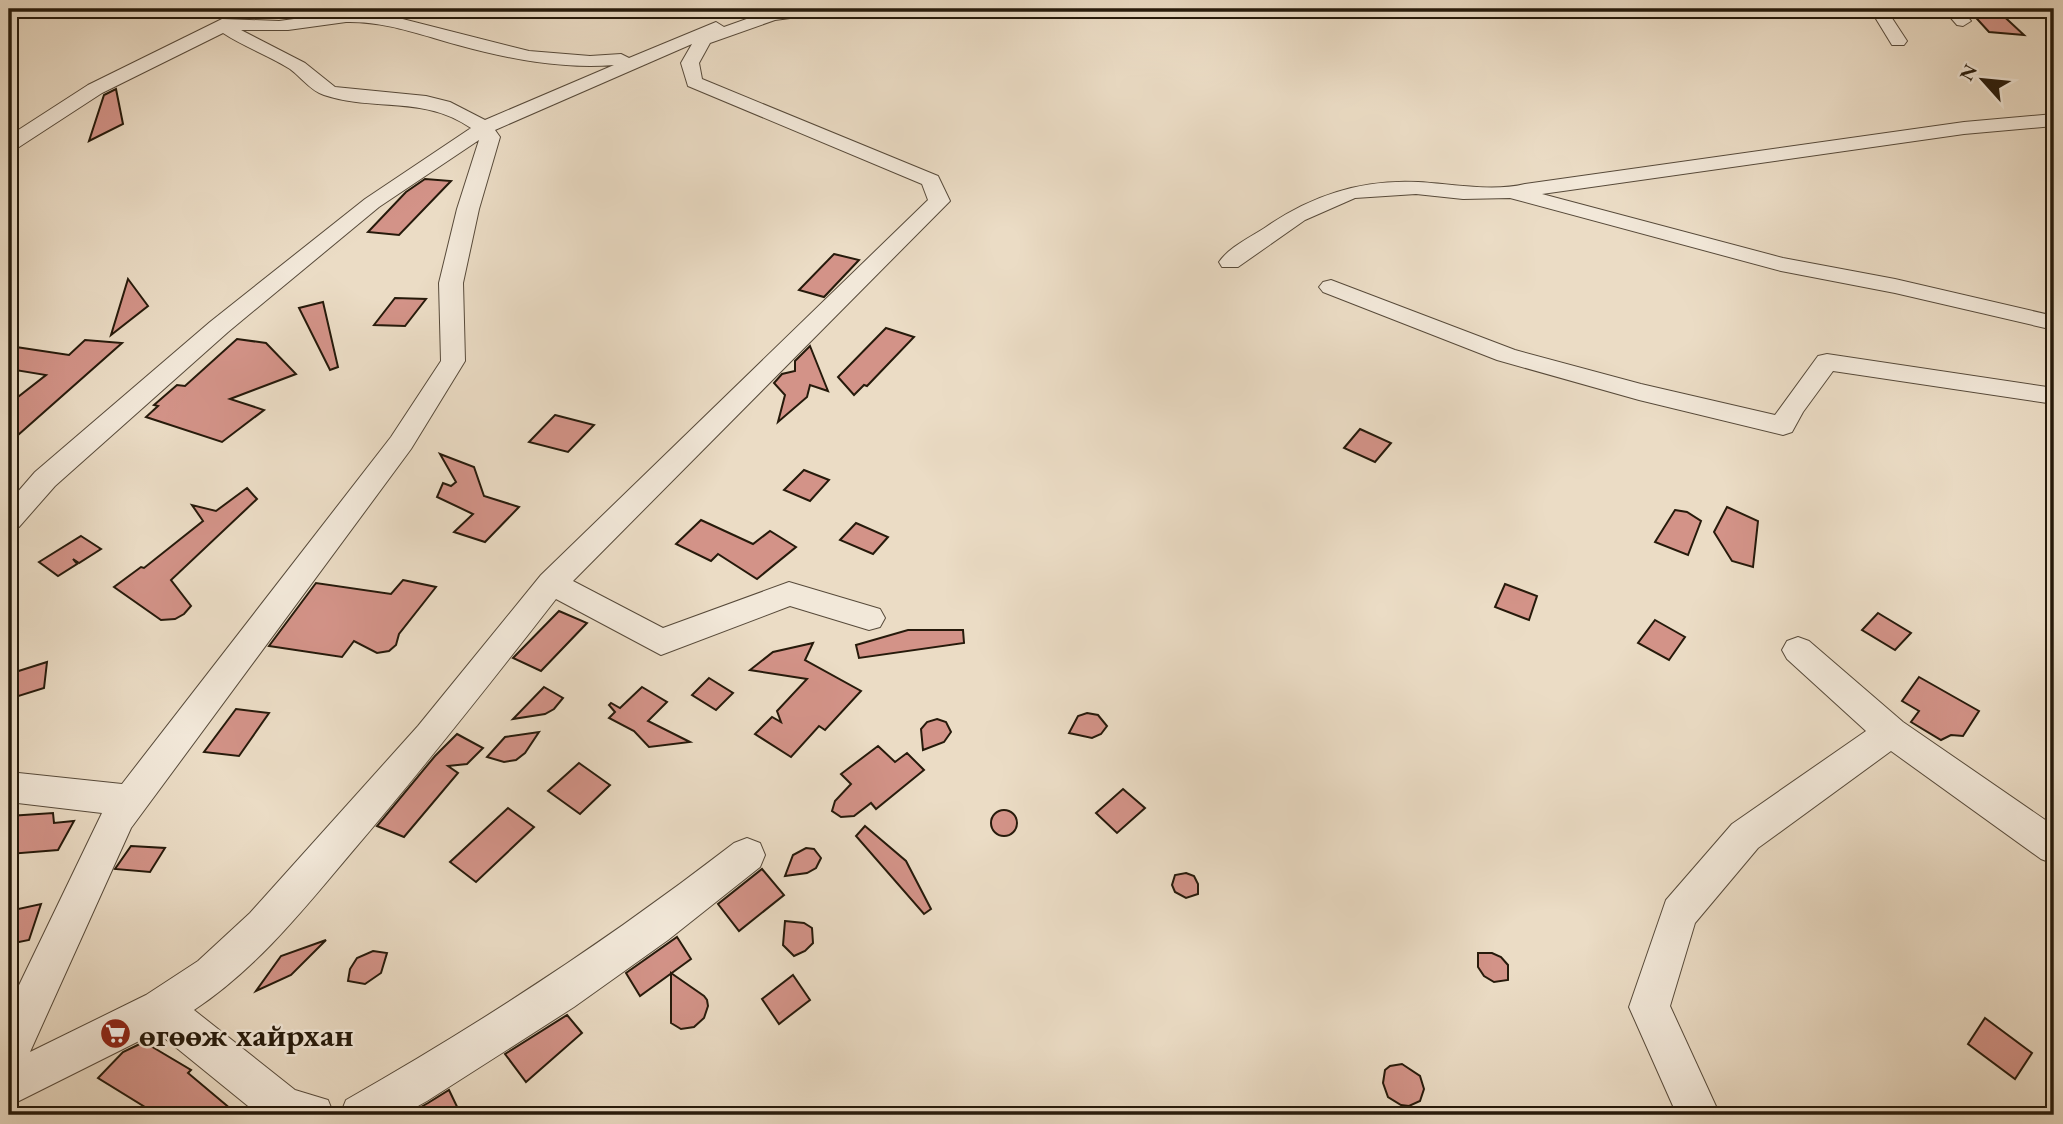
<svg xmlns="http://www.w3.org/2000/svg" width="2063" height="1124" font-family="'EB Garamond',serif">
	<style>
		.building { fill: #d39388; stroke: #261a0b; stroke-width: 2 }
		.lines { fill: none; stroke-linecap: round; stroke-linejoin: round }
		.minor-casing { stroke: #574a3a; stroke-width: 2 }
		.path { stroke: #261a0b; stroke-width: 2.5; stroke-dasharray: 1 2; stroke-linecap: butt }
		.minor { fill: #f2e8d9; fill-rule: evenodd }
		.labels { text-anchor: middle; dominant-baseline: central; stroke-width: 5; stroke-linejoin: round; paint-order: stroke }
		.near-poi-label { font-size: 33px; font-weight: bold; fill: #261a0b; stroke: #f2e8d9; text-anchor: start }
	</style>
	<rect width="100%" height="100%" fill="#ebdcc5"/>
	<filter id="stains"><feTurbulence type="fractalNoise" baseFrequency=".00286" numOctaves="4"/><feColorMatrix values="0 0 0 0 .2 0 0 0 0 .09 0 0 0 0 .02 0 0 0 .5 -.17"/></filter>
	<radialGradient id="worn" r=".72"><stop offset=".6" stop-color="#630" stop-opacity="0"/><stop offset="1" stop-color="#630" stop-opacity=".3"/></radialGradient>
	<g class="building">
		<polygon points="1968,9 1996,9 2024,35 1989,32"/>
		<polygon points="116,89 123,124 89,141 104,95"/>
		<polygon points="425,179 451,181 399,235 368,232 406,192"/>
		<polygon points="834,254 859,260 824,297 799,290"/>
		<polygon points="128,279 148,306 111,335"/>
		<polygon points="395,298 426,299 405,326 374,325"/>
		<polygon points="323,302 338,367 330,370 299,308"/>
		<polygon points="886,328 914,337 867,386 864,385 854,395 838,377"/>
		<polygon points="237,339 266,343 296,374 230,399 264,410 222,442 146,417 158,406 154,405 177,385 185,386"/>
		<polygon points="85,340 122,343 9,443 9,404 46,375 9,369 9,346 69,355"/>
		<polygon points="810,346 828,391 810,385 807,397 778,422 785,395 774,383 782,374 795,371 795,361"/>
		<polygon points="555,415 594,425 568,452 529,442"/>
		<polygon points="1360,429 1391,443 1375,462 1344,448"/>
		<polygon points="440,454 474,467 484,496 519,507 485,542 454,532 473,514 437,497 443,483 451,486 456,482"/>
		<polygon points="804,470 829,480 810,501 784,490"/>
		<polygon points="247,488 257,499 171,580 191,606 184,614 175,619 161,620 114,587 141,567 144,568 203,521 192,505 216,511"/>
		<polygon points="1727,507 1758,521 1753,567 1732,561 1714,532"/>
		<polygon points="1675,510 1687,512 1701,521 1688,555 1655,542"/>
		<polygon points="701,520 753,544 770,531 796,547 757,579 718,554 711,561 676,544"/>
		<polygon points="856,523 888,537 873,554 840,540"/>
		<polygon points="81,536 101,549 79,563 73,559 77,564 58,576 39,562"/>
		<polygon points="403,580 436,587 399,634 396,645 389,651 377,653 354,641 342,657 269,646 316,583 391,594"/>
		<polygon points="1505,584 1537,596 1529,620 1495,607"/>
		<polygon points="559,611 587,623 541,671 513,658"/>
		<polygon points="1878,613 1911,633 1895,650 1862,630"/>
		<polygon points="1655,620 1685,637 1669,660 1638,643"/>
		<polygon points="908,630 963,630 964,643 859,658 856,645"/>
		<polygon points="813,643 805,660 861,691 825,730 819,726 791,757 755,734 772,717 781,722 777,711 807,679 750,670 773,652"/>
		<polygon points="47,662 44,688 9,699 9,674"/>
		<polygon points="1919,677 1979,711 1963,736 1951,735 1941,740 1911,722 1919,711 1902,701"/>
		<polygon points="709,678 733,693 716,710 692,695"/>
		<polygon points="544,687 563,698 554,709 545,714 513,719"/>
		<polygon points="642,687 667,702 648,721 690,742 649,747 634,731 609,718 615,712 609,705 611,703 620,708"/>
		<polygon points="236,709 269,713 239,756 204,752"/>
		<polygon points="1087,713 1098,715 1107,726 1101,734 1092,738 1069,733 1078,716"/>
		<polygon points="937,719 946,722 951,732 944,742 923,750 921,729 927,722"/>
		<polygon points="539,732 525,753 516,760 504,762 487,757 505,737"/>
		<polygon points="457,734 483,748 467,764 448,766 458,773 404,837 377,826 435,756"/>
		<polygon points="878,746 895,762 907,753 924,770 876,809 871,803 854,816 841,817 832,811 835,801 851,784 841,774"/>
		<polygon points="579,763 610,785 580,814 548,791"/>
		<polygon points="1123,789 1145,808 1117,833 1096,813"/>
		<polygon points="508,808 534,827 476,882 450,862"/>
		<circle cx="1004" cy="823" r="13"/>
		<polygon points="53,813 54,823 74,821 58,850 9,854 9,816"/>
		<polygon points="865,826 906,861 931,909 924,914 856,836"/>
		<polygon points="131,846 165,848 150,872 115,869"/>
		<polygon points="806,848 814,849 821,858 816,868 807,873 785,876 793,855"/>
		<polygon points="762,869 784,895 739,931 718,904"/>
		<polygon points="1186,873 1194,876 1198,884 1198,894 1186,898 1175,892 1172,885 1175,875"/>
		<polygon points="41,904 29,940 9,944 9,911"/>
		<polygon points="785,921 804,923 812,928 813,943 805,951 794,956 783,945"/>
		<polygon points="677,937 691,959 640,996 626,973"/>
		<polygon points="326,940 291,975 256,991 281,956"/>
		<polygon points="373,951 387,953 381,973 365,984 348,981 350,969 357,958"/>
		<polygon points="1478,953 1492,953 1501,957 1508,965 1508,980 1494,982 1484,976 1478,967"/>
		<polygon points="671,973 704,996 707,1000 708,1006 704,1018 694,1027 681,1029 671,1023"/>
		<polygon points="793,975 810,1000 779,1024 762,999"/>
		<polygon points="567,1015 582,1033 526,1082 505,1054"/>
		<polygon points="1985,1018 2032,1053 2015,1079 1968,1044"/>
		<polygon points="144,1042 191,1070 188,1073 238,1115 158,1115 98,1078 123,1052"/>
		<polygon points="1402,1064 1420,1076 1424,1089 1420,1101 1409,1106 1401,1105 1388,1097 1383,1083 1385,1070 1390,1066"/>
		<polygon points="449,1090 461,1115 407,1115 428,1103"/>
	</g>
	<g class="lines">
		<defs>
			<g id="minor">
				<path d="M828,9L820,14L775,20L710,43L699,63L702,79L938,176L950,201L573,581L663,628L789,582L880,609L885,618L880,627L869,630L790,606L661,655L556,599C489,685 422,770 351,853C303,910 257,968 194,1010L295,1090L328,1100L334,1115H259L157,1032L9,1106V1006L102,813L9,802V772L122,784L391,437L441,361L439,283L457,209L479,140L379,207L228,332L55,486L19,527L9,530V502L35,472L210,322L365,199L471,128C423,95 375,112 324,95C311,91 301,77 290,69C268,55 244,47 223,33L102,93L16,149L9,151V136L88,85L222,19L279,21L346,12L379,13L529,51L590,56L621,54L629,58L716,22L724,27L772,10ZM346,22C385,21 421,35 458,45C509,59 561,69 614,65L485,120L450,102L426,96L335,87L305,63L241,30H288ZM692,44L681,63L688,86L922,184L928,200L541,575L418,726L250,913L198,961L146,995L30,1052L131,828L411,449L465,361L463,283L479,209L500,137L495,130Z"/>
				<polygon points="1870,9 1886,9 1907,41 1904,45 1892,45"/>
				<polygon points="1943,9 1960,9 1971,21 1963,26 1957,25"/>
				<path d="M2054,114V126L1964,134L1542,194L1783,258L1895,279L2054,316V330L1895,293L1781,271L1510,198L1463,199L1416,194L1355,198L1305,220L1238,267H1222L1219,262C1229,247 1251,237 1266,227C1312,195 1362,179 1418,182C1453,184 1492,192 1525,184L1964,122Z"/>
				<polygon points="1331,280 1515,350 1641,384 1775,415 1818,356 1827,354 2054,388 2054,404 1833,371 1803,412 1792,432 1783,435 1639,400 1497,360 1323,292 1319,287 1323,282"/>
				<polygon points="1798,637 1809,641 1903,722 2054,826 2054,864 2041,859 1891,751 1758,848 1695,923 1670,1006 1720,1115 1677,1115 1629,1007 1666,900 1732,824 1866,731 1787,659 1782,650 1787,641"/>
				<path d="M747,838L760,843L765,855L760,867L668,940L574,1007L427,1101L402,1115H340L346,1100C482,1023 611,938 734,843Z"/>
			</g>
		</defs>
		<use href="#minor" class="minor-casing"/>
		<polyline class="path" points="168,9 194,16"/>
		<use href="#minor" class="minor"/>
	</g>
	<defs>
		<symbol id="supermarket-disc" viewBox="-11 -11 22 22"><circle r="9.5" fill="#8f2418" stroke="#f2e8d9"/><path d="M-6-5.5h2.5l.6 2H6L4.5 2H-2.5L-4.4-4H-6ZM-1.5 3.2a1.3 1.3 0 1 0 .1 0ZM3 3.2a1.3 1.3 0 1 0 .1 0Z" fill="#fff"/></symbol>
	</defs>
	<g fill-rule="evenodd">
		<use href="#supermarket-disc" x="98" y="1016" width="35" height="35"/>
	</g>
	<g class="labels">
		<g class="near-poi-label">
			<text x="139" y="1034">өгөөж хайрхан</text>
		</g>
	</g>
	<rect width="2063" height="1124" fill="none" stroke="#ebdcc5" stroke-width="35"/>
	<rect x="10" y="10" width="2042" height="1103" fill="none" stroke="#261a0b" stroke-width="3.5"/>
	<rect x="18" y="18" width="2028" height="1089" fill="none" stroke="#261a0b" stroke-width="2"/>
	<g transform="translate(1983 80) rotate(297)" stroke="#f2e8d9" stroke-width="5" paint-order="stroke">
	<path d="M0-5L12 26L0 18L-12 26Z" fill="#261a0b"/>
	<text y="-10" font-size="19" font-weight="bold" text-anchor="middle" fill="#261a0b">N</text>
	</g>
	<rect width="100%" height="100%" filter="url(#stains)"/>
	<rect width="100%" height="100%" fill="url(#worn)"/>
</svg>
